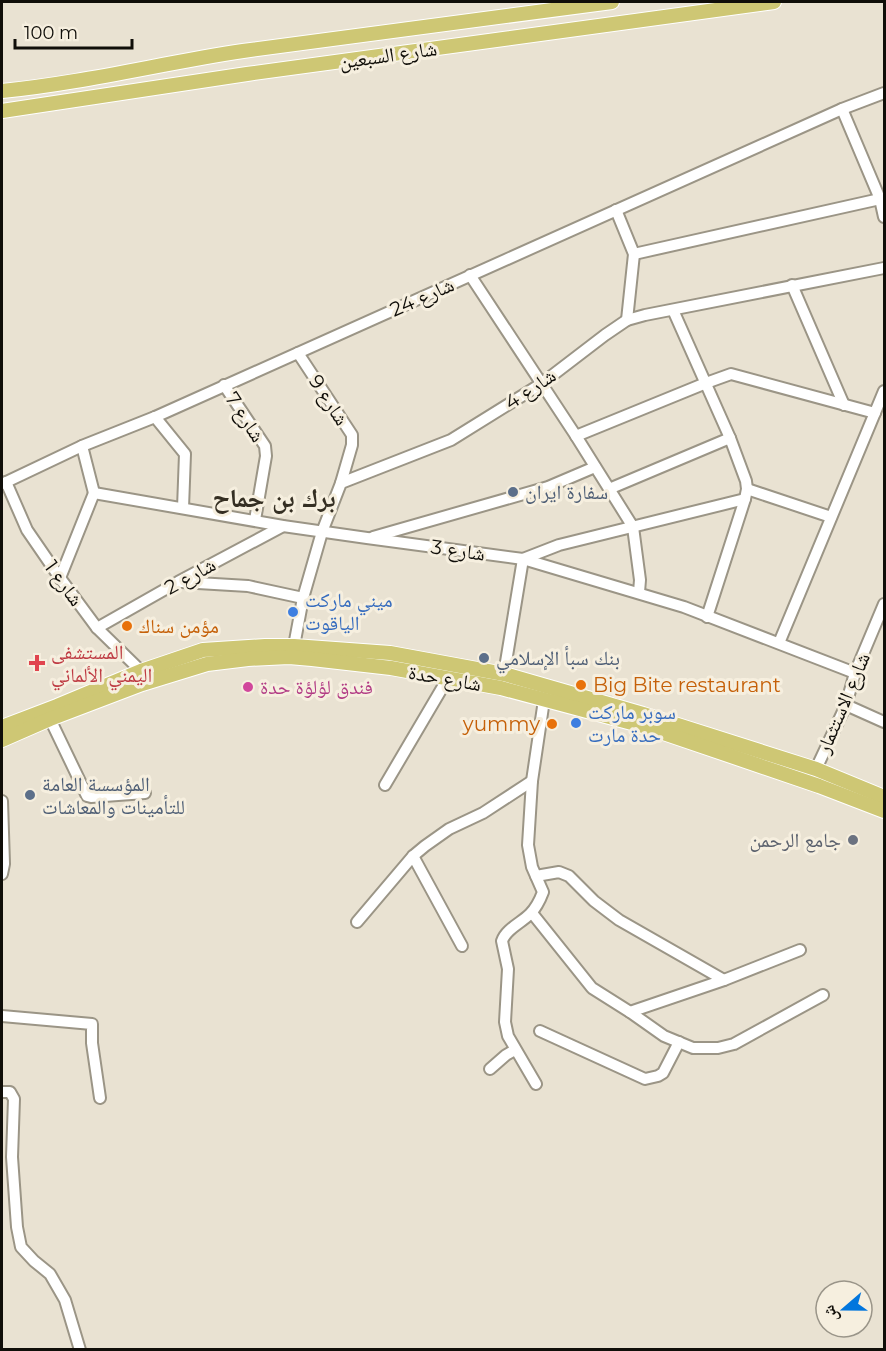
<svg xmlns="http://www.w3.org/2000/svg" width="886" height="1351" font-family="Montserrat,'Noto Naskh Arabic',sans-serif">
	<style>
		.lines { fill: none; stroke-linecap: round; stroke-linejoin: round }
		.minor-casing { stroke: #9b9586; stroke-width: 14 }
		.major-casing { stroke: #fff; stroke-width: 16 }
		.minor { stroke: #fff; stroke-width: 10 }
		.major { stroke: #cec774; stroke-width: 14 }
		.service-dot { fill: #5c6f8a; stroke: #f6efdf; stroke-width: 2 }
		.shop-dot { fill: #3f7fe0; stroke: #f6efdf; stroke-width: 2 }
		.food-dot { fill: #e8710a; stroke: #f6efdf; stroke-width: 2 }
		.health-dot { fill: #e0444e; stroke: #f6efdf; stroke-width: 2 }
		.hotel-dot { fill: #d1479c; stroke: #f6efdf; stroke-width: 2 }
		.worship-dot { fill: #6b7280; stroke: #f6efdf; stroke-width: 2 }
		.labels { text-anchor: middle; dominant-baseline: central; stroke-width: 6; stroke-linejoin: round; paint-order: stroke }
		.street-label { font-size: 20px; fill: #100e09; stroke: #f6efdf }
		.service-label { font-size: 20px; fill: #4e5e75; stroke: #f6efdf; text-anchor: start }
		.shop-label { font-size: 20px; fill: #366cbe; stroke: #f6efdf; text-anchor: start }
		.food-label { font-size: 20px; fill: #c56008; stroke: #f6efdf; text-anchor: start }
		.health-label { font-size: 20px; fill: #be3a42; stroke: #f6efdf; text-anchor: start }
		.hotel-label { font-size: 20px; fill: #b23c85; stroke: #f6efdf; text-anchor: start }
		.worship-label { font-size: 20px; fill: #5b616d; stroke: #f6efdf; text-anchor: end }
		.district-label { font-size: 26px; font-weight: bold; fill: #352f23; stroke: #f6efdf }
	</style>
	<rect width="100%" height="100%" fill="#e9e2d2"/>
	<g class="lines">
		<defs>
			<g id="minor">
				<polyline points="842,109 880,199 884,217"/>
				<polyline points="616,210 634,254 627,320"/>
				<polyline points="634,254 880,199"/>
				<polyline points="470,275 576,436 633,527 640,580 639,592"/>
				<polyline points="792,285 844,405"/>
				<polyline points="673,310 730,438 746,481 747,489 745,499 707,617"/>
				<polyline points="298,353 352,435 352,445 341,483"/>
				<polyline points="224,385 265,446 266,456 255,520"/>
				<polyline points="155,417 185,454 183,508"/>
				<polyline points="576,436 706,383 731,374 875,413"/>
				<polyline points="82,446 94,493"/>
				<polyline points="6,482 27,530 60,578 97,628 141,671"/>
				<polyline points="2,484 82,446 155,417 842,109 884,93"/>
				<polyline points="609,489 730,438"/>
				<polyline points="747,489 831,517"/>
				<polyline points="94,493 283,526 367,538 523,559 684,607 855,673"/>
				<polyline points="373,537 548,487 595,467"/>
				<polyline points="60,578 94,493"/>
				<polyline points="181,582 248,586 303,598"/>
				<polyline points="97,628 178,582 283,526"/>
				<polyline points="779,643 884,391"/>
				<polyline points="294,646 303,598 322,532 341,483 451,440 541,384 605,335 627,320 645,315 884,268"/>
				<polyline points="504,674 523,559 559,545 745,499"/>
				<polyline points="846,705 884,722"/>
				<polyline points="50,719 87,796 91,797 145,793"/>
				<polyline points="816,769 846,705 855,673 884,604"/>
				<polyline points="385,785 448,678"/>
				<polyline points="2,801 4,864 2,874"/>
				<polyline points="413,856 462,946"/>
				<polyline points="536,876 559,872 569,876 594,901 619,920 724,980"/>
				<polyline points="532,913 592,988 630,1012 664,1036 693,1048 718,1048 734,1044 823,995"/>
				<polyline points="357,922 413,856 425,846 449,829 483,813 532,781"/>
				<polyline points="630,1012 724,980 800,950"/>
				<polyline points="2,1016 92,1024 92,1043 100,1098"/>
				<polyline points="540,1031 645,1079 658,1076 663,1073 679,1042"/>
				<polyline points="490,1069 506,1055 515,1050"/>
				<path d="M536,1084L508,1036L505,1022L508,969L502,941C506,929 521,923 530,914C536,908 540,900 543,892L532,867L528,845L532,781L544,700"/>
				<polyline points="2,1092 10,1092 14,1099 12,1157 17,1227 21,1247 34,1261 50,1274 65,1300 80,1350"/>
			</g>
			<g id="major">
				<path d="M2,91C83,83 163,63 243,51L612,2"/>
				<polyline points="2,111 247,74 774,2"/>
				<polyline points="2,727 57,706 141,671 203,650 265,646 294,646 390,653 504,674 643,714 816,769 884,797"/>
				<polyline points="2,740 50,719 142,684 207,664 248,659 289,657 312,659 391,668 501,688 643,726 819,786 884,811"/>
			</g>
		</defs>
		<use href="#minor" class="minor-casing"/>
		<use href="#major" class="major-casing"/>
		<use href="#minor" class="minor"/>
		<use href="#major" class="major"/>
	</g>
	<g class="service-dot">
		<circle cx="513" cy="492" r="6"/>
		<circle cx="484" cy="658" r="6"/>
		<circle cx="30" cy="795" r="6"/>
	</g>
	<g class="shop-dot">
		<circle cx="293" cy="612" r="6"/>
		<circle cx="576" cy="723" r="6"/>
	</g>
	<g class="food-dot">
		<circle cx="127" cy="626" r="6"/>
		<circle cx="581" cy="685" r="6"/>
		<circle cx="552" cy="724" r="6"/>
	</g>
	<path class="health-dot" d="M34 654h6v6h6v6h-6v6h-6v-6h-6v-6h6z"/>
	<circle class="hotel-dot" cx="248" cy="687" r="6"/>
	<circle class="worship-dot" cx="853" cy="840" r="6"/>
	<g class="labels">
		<g class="street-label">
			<text transform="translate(388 55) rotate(-8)">شارع السبعين</text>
			<text transform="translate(422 297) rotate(-24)">شارع 24</text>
			<text transform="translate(530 389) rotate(-34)">شارع 4</text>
			<text transform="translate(329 400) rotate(57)">شارع 9</text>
			<text transform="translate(245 417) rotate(57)">شارع 7</text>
			<text transform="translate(458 550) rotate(8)">شارع 3</text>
			<text transform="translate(190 576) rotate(-29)">شارع 2</text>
			<text transform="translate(64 583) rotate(54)">شارع 1</text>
			<text transform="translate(445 678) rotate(10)">شارع حدة</text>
			<text transform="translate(843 703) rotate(-67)">شارع الاستثمار</text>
		</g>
		<g class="service-label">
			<text x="525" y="492">سفارة ايران</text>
			<text x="496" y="658">بنك سبأ الإسلامي</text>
			<text x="42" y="784">المؤسسة العامة<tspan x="42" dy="23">للتأمينات والمعاشات</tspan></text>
		</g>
		<g class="shop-label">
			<text x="305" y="600">ميني ماركت<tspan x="305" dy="23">الياقوت</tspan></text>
			<text x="588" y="712">سوبر ماركت<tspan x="588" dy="23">حدة مارت</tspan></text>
		</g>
		<g class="food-label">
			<text x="139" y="626">مؤمن سناك</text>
			<text x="593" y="685">Big Bite restaurant</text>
			<text x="540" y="724" text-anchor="end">yummy</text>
		</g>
		<g class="health-label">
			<text x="51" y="652">المستشفى<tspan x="51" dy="23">اليمني الألماني</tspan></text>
		</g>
		<g class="hotel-label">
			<text x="260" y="687">فندق لؤلؤة حدة</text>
		</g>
		<g class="worship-label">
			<text x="841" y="840">جامع الرحمن</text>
		</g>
		<g class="district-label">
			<text x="274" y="498">برك بن جماح</text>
		</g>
	</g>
	<rect width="886" height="1351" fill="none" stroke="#100e09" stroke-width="6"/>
	<g transform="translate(844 1309) rotate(250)"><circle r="28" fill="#f6efdf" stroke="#9a9589" stroke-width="1.5"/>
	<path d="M0-4.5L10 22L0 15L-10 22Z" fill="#0276dd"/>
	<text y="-9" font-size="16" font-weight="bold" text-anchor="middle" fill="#100e09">ش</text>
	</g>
	<path d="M15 39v9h117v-9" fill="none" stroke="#100e09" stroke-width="3"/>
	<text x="24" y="39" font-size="18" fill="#100e09" stroke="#f6efdf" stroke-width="4.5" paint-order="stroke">100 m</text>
</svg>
